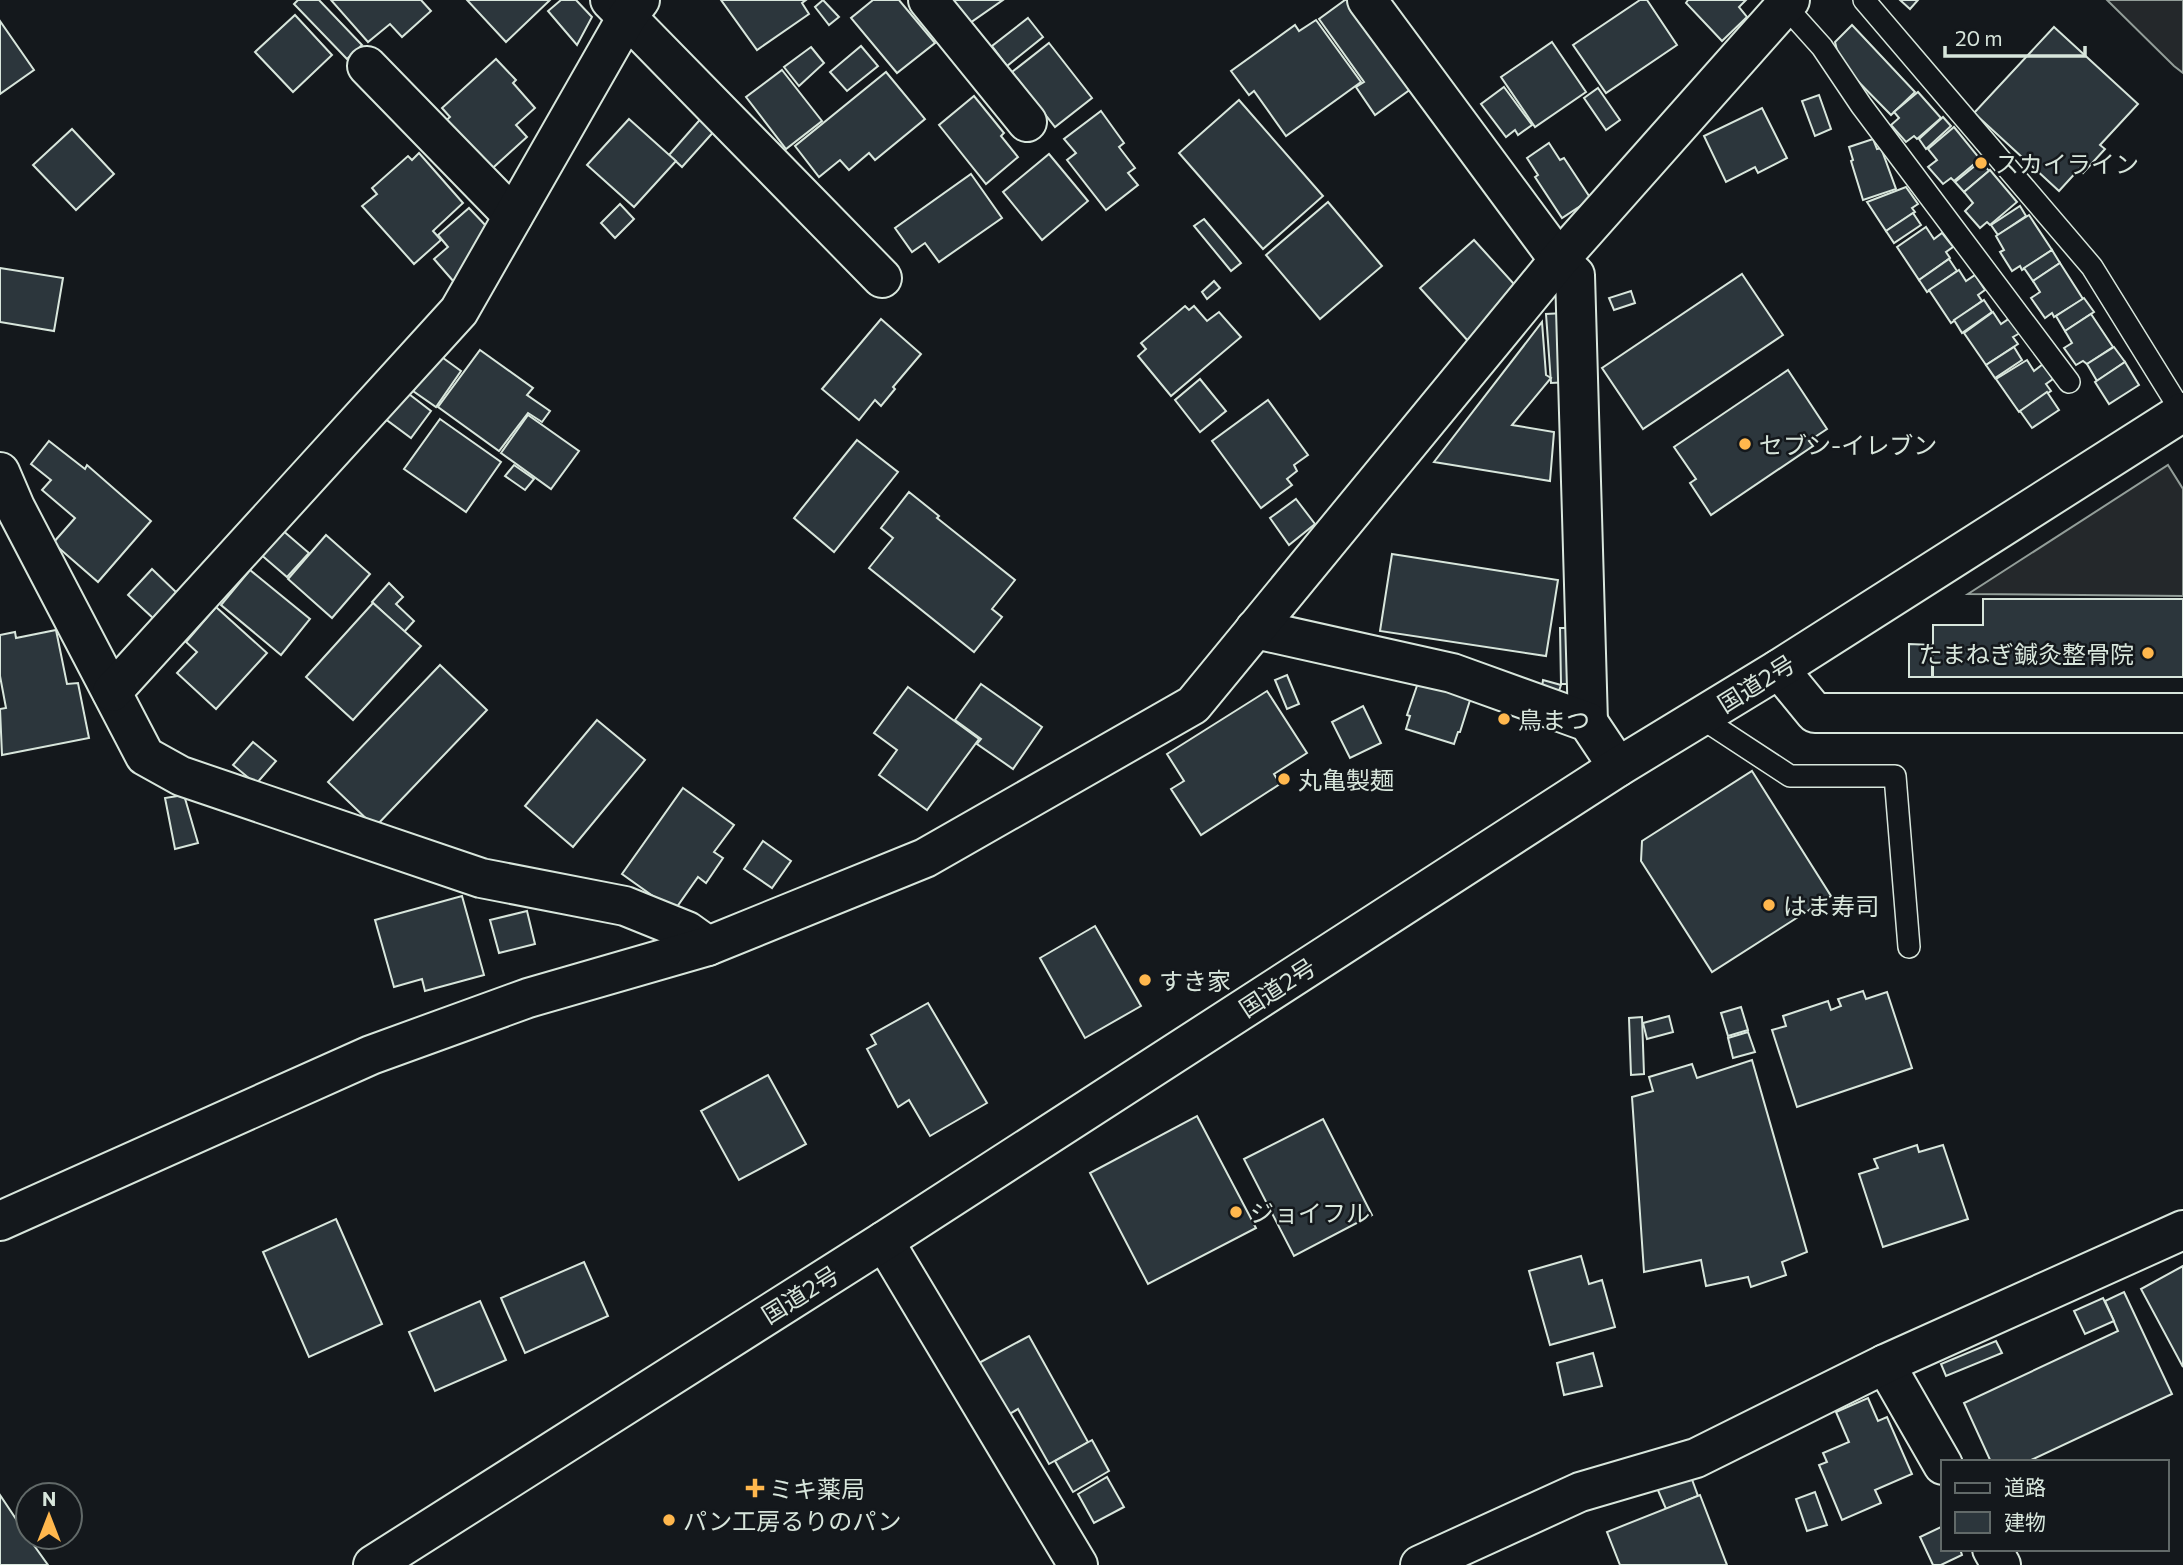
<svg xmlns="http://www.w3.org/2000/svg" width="2183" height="1565" font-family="Commissioner,'Noto Sans JP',sans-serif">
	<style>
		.parking { fill: #24282b; stroke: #939e99; stroke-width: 2 }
		.building { fill: #2c363c; stroke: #d8e6dc; stroke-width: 2 }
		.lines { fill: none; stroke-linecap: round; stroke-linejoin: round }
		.service-casing { stroke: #d8e6dc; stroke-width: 24 }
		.minor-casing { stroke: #d8e6dc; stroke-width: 42 }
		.tertiary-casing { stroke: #d8e6dc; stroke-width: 42 }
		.trunk-casing { stroke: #d8e6dc; stroke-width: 42 }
		.service { stroke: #14181c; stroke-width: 21 }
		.minor { stroke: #14181c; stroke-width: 38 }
		.tertiary { stroke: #14181c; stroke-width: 38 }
		.trunk { stroke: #14181c; stroke-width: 38 }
		.poi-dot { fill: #ffb74d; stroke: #14181c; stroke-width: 2.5 }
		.labels { text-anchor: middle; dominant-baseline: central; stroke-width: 5; stroke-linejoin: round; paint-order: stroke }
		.poi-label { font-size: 24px; fill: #d8e6dc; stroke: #14181c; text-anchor: start }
		.street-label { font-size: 24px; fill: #d8e6dc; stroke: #14181c }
	</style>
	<rect width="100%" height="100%" fill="#14181c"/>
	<g class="parking">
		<polygon points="2107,0 2183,0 2183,73 2174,66"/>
		<polygon points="2168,465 2183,489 2183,596 1968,594"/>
	</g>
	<g class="building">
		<polygon points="298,0 319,0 362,45 347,59 294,4"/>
		<polygon points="331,0 421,0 431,11 402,37 390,24 368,42"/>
		<polygon points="467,0 550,0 506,42"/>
		<polygon points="561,0 576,0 592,17 577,45 548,11"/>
		<polygon points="721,0 806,0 802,3 809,14 757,50"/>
		<polygon points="823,0 839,17 829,25 815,7"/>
		<polygon points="873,0 899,0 935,43 897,73 851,18"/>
		<polygon points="949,0 1003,0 967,25"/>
		<polygon points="1345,0 1353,0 1415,86 1375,115 1356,87 1364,82 1319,19"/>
		<polygon points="1640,0 1647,0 1677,45 1606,93 1573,45"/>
		<polygon points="1688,0 1746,0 1739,7 1747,17 1722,41 1686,3"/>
		<polygon points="1900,0 1918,0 1910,9"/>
		<polygon points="295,15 332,55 293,92 255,52"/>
		<polygon points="1028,18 1043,37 1007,66 992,46"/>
		<polygon points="1316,20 1361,82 1286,136 1254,91 1249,95 1231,71 1295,25 1299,31"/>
		<polygon points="0,21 34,70 0,94"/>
		<polygon points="1852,25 1915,92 1891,115 1840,63 1835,42"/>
		<polygon points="2054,27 2138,104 2100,145 2105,149 2083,173 2079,169 2059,191 1974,113"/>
		<polygon points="1552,42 1586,92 1535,127 1501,77"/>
		<polygon points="1049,43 1092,98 1055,127 1012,72"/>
		<polygon points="861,46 878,66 847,91 830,72"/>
		<polygon points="811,47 824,63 799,86 784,67"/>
		<polygon points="496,59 516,80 513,83 535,108 516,125 527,137 486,174 442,124 450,117 442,108"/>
		<polygon points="782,70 822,121 786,149 746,97"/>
		<polygon points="886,72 925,119 875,160 869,153 849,170 840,160 819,177 795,146"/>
		<polygon points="1504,87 1532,125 1518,135 1515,130 1506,137 1481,104"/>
		<polygon points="1598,88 1620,120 1606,130 1584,98"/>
		<polygon points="1918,92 1941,118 1917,139 1914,136 1906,142 1891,125 1899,118 1894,112"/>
		<polygon points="1819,95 1831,129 1815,136 1802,101"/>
		<polygon points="974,96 1004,133 1001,136 1018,157 986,184 939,125"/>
		<polygon points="1239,100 1323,196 1263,249 1179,153"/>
		<polygon points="1762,108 1787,158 1758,173 1755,167 1726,182 1704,136"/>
		<polygon points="1101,111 1124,143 1119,147 1135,168 1128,173 1138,185 1106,210 1067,160 1076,153 1064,139"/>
		<polygon points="704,115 717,128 682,167 669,155"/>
		<polygon points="1943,117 1951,126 1926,149 1919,139"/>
		<polygon points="629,119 676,161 634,207 587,165"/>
		<polygon points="1954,127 1980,159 1954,181 1951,178 1943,184 1928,167 1937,160 1928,149"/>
		<polygon points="72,129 114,174 76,210 33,165"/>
		<polygon points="1873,139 1877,149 1881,148 1896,189 1863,200 1851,161 1853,160 1849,147"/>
		<polygon points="1549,143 1560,160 1564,158 1591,199 1562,218 1535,177 1538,175 1527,158"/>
		<polygon points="419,153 463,203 433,231 441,240 414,264 362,206 377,194 372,188 408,156 412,160"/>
		<polygon points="1049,154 1088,201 1042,240 1003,192"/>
		<polygon points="1981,161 1989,171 1964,192 1955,182"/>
		<polygon points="1990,170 2017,202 1990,225 1987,222 1980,228 1965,211 1973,203 1964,192"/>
		<polygon points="971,174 1002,218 939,262 925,243 912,252 895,228"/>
		<polygon points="1906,187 1918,204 1912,208 1915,212 1886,231 1867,202"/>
		<polygon points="1328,202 1382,266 1320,319 1266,255"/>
		<polygon points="620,204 634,219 615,238 601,223"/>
		<polygon points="2020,206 2026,216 1998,235 1991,225"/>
		<polygon points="469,208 488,228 454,282 434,259 448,247 438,235"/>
		<polygon points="1913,213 1921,225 1894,243 1886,231"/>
		<polygon points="2029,215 2052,250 2022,270 2020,266 2012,271 2000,252 2004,250 1996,236"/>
		<polygon points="1204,219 1241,263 1231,271 1194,226"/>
		<polygon points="1926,227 1934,239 1942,233 1953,247 1946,252 1950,258 1919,280 1897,247"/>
		<polygon points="1474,240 1523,294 1469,342 1420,288"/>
		<polygon points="2052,250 2060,263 2033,281 2024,268"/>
		<polygon points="1949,259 1957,271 1927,292 1919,280"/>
		<polygon points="2060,263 2083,299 2054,317 2052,313 2045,318 2031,298 2040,292 2033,281"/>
		<polygon points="0,268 63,278 54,331 0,322"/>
		<polygon points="1959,270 1966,281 1975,275 1985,290 1978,295 1982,301 1951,323 1929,290"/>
		<polygon points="1742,274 1783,335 1643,429 1602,368"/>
		<polygon points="1214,281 1220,288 1207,299 1202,292"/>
		<polygon points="1631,291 1635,303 1614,310 1609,298"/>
		<polygon points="2084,298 2094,312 2065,331 2056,316"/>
		<polygon points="1984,300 1992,312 1962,333 1954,320"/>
		<polygon points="1185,306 1189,310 1194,306 1207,321 1219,312 1241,337 1171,396 1138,356 1146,349 1141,343"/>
		<polygon points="1993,312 2001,324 2010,318 2020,333 2013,337 2018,344 1986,365 1964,333"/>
		<polygon points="1564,313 1570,382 1551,383 1546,314"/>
		<polygon points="2091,314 2113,347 2087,364 2083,361 2076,365 2064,348 2072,343 2065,331"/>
		<polygon points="881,319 921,354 893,387 895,389 881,406 875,400 859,420 822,389"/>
		<polygon points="1542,322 1546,375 1551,378 1512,425 1554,432 1550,481 1434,462"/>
		<polygon points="2014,347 2022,360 1995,378 1986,365"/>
		<polygon points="2114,347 2125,362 2097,381 2087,364"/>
		<polygon points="480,350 533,388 527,395 550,411 542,422 528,413 499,451 438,407"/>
		<polygon points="439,355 461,371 436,407 413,391"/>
		<polygon points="2027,360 2034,371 2043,364 2053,379 2046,384 2051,391 2019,412 1996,379"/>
		<polygon points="2125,362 2139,385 2109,404 2095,382"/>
		<polygon points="1788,370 1827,429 1809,441 1813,446 1711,515 1690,483 1696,479 1674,447"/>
		<polygon points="1200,379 1226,411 1200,432 1175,400"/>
		<polygon points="405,391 431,411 411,438 384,418"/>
		<polygon points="2047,392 2059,410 2032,428 2020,411"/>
		<polygon points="1268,400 1308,455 1294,465 1297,471 1287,479 1292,485 1261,508 1212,441"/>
		<polygon points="528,415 579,451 551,489 501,453"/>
		<polygon points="440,419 501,462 466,512 404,469"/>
		<polygon points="857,440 898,472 834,552 794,518"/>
		<polygon points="49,441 85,469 87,465 151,521 98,582 53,543 75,518 42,490 51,480 31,464"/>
		<polygon points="514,465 534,479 525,490 505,476"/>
		<polygon points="909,492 939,516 937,518 1015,580 992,609 1002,617 974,652 869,568 893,538 881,528"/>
		<polygon points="1296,499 1315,524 1289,545 1270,518"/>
		<polygon points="281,529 309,553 287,577 259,553"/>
		<polygon points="326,535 370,574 332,618 288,579"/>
		<polygon points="1392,554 1558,580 1546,656 1380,631"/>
		<polygon points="152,569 177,593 153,618 128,595"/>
		<polygon points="250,570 310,619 281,655 221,605"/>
		<polygon points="389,583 403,597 396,604 414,621 404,632 372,602"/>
		<polygon points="1983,599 2183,599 2183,677 1933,677 1933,625 1983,625"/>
		<polygon points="373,603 421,646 353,720 306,677"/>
		<polygon points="216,607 267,653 216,709 177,673 197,652 186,642"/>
		<polygon points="1560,628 1574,628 1575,684 1561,684"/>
		<polygon points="56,630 67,684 78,683 89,738 2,755 0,709 6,708 0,676 0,635 15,632 16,638"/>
		<polygon points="1909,644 1932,645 1932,677 1909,677"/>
		<polygon points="440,665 487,710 375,827 328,782"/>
		<polygon points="1287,675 1299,704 1287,709 1275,680"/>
		<polygon points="1420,677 1472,694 1460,732 1458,732 1454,744 1406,729 1410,716 1407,715"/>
		<polygon points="1543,680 1561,685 1559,691 1542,687"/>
		<polygon points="981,684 1042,727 1013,769 977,744 981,739 955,720"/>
		<polygon points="908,687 979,739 927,810 879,775 897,750 874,733"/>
		<polygon points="1267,691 1307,753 1274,774 1280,784 1201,835 1171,789 1184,781 1167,754"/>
		<polygon points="1363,706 1381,743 1350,758 1332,722"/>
		<polygon points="597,720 645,760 573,847 525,806"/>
		<polygon points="253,742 276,761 256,784 233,765"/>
		<polygon points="1752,771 1831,896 1712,972 1641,861 1642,841"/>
		<polygon points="683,788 734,825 714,852 723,858 706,883 698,877 674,911 622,874"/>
		<polygon points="184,795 198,843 175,849 165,798"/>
		<polygon points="763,841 791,861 772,888 744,869"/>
		<polygon points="462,896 484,975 425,991 422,979 394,987 375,920"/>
		<polygon points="527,911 535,944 499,953 490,920"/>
		<polygon points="1095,926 1141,1006 1085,1038 1040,958"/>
		<polygon points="1863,991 1866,999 1887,992 1912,1068 1797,1107 1772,1030 1786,1026 1783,1016 1828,1001 1831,1010 1841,1006 1838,999"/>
		<polygon points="928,1003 987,1103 930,1136 909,1100 898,1107 867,1049 876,1044 871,1035"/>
		<polygon points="1741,1007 1748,1030 1728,1036 1721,1013"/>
		<polygon points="1669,1016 1673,1032 1647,1039 1643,1023"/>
		<polygon points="1642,1017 1644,1074 1631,1075 1629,1018"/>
		<polygon points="1748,1032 1755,1052 1733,1058 1728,1038"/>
		<polygon points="1752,1060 1807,1252 1782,1262 1786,1275 1751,1287 1748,1277 1706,1286 1701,1260 1644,1272 1632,1097 1653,1091 1649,1077 1692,1064 1697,1078"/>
		<polygon points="768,1075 806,1144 739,1180 701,1111"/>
		<polygon points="1197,1116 1256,1228 1148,1284 1090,1173"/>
		<polygon points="1323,1119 1372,1215 1294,1256 1244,1159"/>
		<polygon points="1917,1145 1919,1152 1943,1145 1968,1219 1883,1247 1859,1174 1878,1168 1874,1159"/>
		<polygon points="336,1219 382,1324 309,1357 263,1252"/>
		<polygon points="1581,1256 1589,1284 1602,1280 1615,1327 1550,1345 1529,1271"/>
		<polygon points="584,1262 608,1316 525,1353 501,1298"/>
		<polygon points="2183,1266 2183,1367 2141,1289"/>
		<polygon points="2124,1292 2172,1394 2027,1462 1991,1462 1964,1403 2118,1331 2105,1301"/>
		<polygon points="2103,1298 2114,1321 2085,1334 2074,1311"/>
		<polygon points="480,1301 506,1360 435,1391 409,1332"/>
		<polygon points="1029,1336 1088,1442 1049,1464 1018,1409 1006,1416 977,1364"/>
		<polygon points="1996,1341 2002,1353 1946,1376 1941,1364"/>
		<polygon points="1593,1353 1602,1386 1564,1395 1557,1363"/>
		<polygon points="1868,1398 1878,1421 1887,1417 1912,1474 1875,1490 1881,1503 1842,1520 1819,1465 1827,1462 1823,1453 1849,1442 1836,1412"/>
		<polygon points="1092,1440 1109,1471 1073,1492 1055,1461"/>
		<polygon points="1690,1474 1698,1496 1666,1509 1657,1488"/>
		<polygon points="1107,1477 1124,1507 1094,1523 1078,1494"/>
		<polygon points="1815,1492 1827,1525 1807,1531 1796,1499"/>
		<polygon points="0,1495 28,1537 48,1565 0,1565"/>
		<polygon points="1700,1495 1727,1565 1620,1565 1607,1532"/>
		<polygon points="1943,1526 1943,1549 1960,1549 1962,1555 1941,1565 1933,1565 1920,1537"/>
	</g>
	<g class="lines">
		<defs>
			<g id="service">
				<polyline points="1864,0 2092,267 2183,414"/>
				<polyline points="1786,7 1822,47 1861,105 2069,382"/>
				<polyline points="1700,717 1790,776 1895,776 1909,947"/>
			</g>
			<g id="minor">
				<polyline points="610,0 882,278"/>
				<polyline points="928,0 1027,122"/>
				<polyline points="1367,0 1559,260 1575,275 1588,722"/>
				<polyline points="367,66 513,216"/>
				<polyline points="0,472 15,507 145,756 181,776 481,878 625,906 687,931 708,946"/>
				<polyline points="1255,629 1452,673 1588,722 1618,767"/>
				<polyline points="1779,669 1815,713 2183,713"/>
				<polyline points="112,692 459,311 627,17 640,0"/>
				<polyline points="884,1241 1078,1565"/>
				<polyline points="1885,1364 1943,1465"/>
				<polyline points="1992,1549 2001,1565"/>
				<polyline points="1420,1565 1580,1492 1696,1458 1885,1364 2183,1230"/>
			</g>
			<polyline id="tertiary" points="0,1221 371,1055 528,998 708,946 925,858 1193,705 1559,260 1790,0"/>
			<polyline id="trunk" points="373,1565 884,1241 1618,767 1779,669 2183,412"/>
		</defs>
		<use href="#service" class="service-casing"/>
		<use href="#minor" class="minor-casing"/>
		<use href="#tertiary" class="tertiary-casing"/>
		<use href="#trunk" class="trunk-casing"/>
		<use href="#service" class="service"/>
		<use href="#minor" class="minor"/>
		<use href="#tertiary" class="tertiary"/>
		<use href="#trunk" class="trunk"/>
	</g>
	<g class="poi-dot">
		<circle cx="1981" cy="163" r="7"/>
		<circle cx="1745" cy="444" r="7"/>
		<circle cx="2148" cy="653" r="7"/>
		<circle cx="1504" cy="719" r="7"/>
		<circle cx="1284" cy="779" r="7"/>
		<circle cx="1769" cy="905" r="7"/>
		<circle cx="1145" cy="980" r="7"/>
		<circle cx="1236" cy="1212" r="7"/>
		<path d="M751.5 1477.5h7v7h7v7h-7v7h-7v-7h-7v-7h7z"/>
		<circle cx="669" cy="1520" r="7"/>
	</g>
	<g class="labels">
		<g class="poi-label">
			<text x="1995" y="163">スカイライン</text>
			<text x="1759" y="444">セブン-イレブン</text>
			<text x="2134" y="653" text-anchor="end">たまねぎ鍼灸整骨院</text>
			<text x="1518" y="719">鳥まつ</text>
			<text x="1298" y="779">丸亀製麺</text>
			<text x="1783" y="905">はま寿司</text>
			<text x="1159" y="980">すき家</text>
			<text x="1250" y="1212">ジョイフル</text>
			<text x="769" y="1488">ミキ薬局</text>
			<text x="683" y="1520">パン工房るりのパン</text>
		</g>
		<g class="street-label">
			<text transform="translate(1756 683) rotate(-32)">国道2号</text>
			<text transform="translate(1277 987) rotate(-33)">国道2号</text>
			<text transform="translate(800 1294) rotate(-32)">国道2号</text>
		</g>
	</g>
	<rect x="1941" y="1460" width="228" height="91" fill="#14181c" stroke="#626a69" stroke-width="2"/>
	<rect x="1955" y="1483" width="35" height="10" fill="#14181c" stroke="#626a69" stroke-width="2"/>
	<text x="2004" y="1495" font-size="21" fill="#d8e6dc">道路</text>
	<rect x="1955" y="1512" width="35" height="21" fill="#2c363c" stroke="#626a69" stroke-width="2"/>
	<text x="2004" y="1530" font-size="21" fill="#d8e6dc">建物</text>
	<g transform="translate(49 1516)"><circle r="33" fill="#14181c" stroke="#626a69" stroke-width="2"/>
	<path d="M0-5L12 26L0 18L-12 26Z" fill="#ffb74d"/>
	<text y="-10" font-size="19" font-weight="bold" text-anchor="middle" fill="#d8e6dc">N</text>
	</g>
	<path d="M1945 46v10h140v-10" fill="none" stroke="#d8e6dc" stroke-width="3.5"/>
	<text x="1955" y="46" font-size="21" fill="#d8e6dc" stroke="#14181c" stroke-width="5" paint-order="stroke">20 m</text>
</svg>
